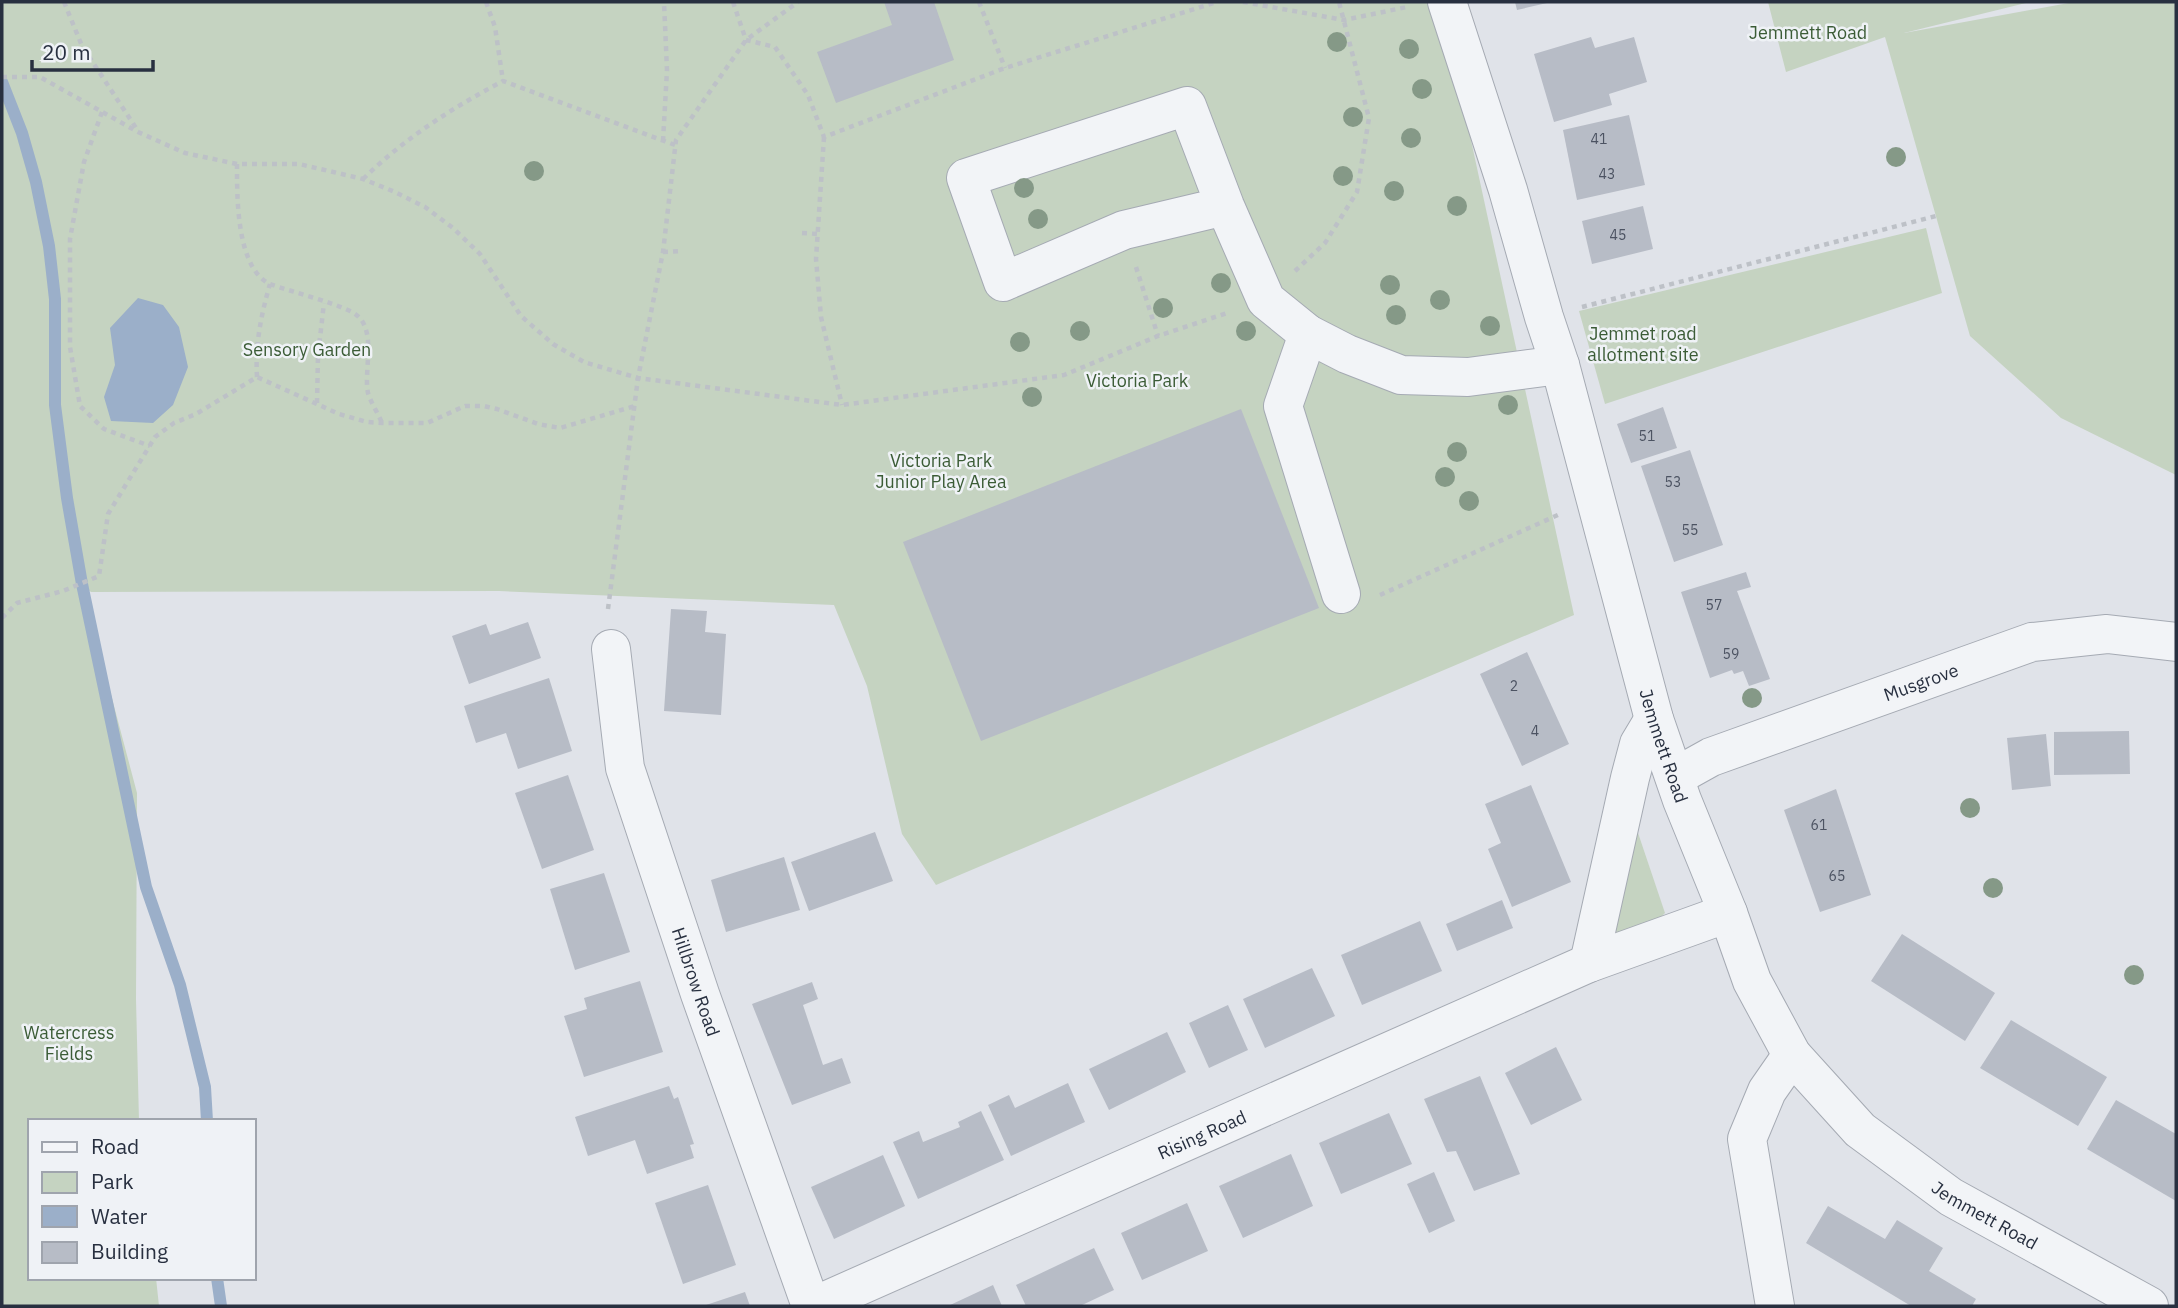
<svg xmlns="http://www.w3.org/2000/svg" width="2178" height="1308" font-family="'IBM Plex Sans',sans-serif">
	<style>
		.green { fill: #c5d3c1 }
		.water { fill: #9bafc9 }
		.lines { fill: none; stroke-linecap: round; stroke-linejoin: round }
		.stream { stroke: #9bafc9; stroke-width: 12 }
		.building { fill: #b7bcc6 }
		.minor-casing { stroke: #a5aab3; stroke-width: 40 }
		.path { stroke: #bdc1c7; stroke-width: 4.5; stroke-dasharray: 5 5; stroke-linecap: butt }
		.minor { stroke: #f2f4f7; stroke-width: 38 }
		.tree { fill: #859987 }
		.labels { text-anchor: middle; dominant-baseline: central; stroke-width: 5; stroke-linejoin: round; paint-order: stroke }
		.number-label { font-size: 14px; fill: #4c5362 }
		.park-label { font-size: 18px; fill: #3b5c36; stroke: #eff2f6 }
		.street-label { font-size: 18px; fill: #283040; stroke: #eff2f6 }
	</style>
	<rect width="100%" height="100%" fill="#e0e3e9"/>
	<g class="green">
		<polygon points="2,2 1441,2 1574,615 936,885 902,834 867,686 834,605 499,591 91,592 82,585 137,793 136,999 139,1121 30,1121 30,1278 156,1278 159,1306 2,1306"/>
		<polygon points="1768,2 2030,2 1904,33 2074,2 2176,2 2176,475 2061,418 1970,336 1885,37 1786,72"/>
		<polygon points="1926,228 1942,293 1605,404 1579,311"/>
		<polygon points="1633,818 1665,913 1659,919 1610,939"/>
	</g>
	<polygon class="water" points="138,298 163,305 179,327 188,367 173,405 153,423 111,421 104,397 115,365 110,328"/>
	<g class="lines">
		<g class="stream">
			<polyline points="2,82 22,133 36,182 49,246 55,299 55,405 67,498 82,584 146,887 180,985 205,1087 207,1121"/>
			<polyline points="217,1278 221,1306"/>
		</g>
	</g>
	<g class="building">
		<polygon points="884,2 934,2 954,60 836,103 817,52 892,25"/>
		<polygon points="1515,2 1546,2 1547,3 1517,10"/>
		<polygon points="1591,37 1595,48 1634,37 1647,82 1609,94 1612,105 1554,122 1534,54"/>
		<polygon points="1629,115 1645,185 1577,200 1563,130"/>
		<polygon points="1643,206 1653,249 1592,264 1582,221"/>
		<polygon points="1663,407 1677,448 1631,463 1617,424"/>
		<polygon points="1241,409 1319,608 981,741 903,542"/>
		<polygon points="1690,450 1723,545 1674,562 1641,466"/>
		<polygon points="1746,572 1751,587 1737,591 1770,679 1749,686 1743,671 1734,674 1732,670 1710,678 1681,592"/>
		<polygon points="671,609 707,611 705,632 726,634 721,715 664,711"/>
		<polygon points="528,622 541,658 469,684 452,636 486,624 490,635"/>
		<polygon points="1527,652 1569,744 1522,766 1480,674"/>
		<polygon points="549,678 572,751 518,769 506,733 476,743 464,706"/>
		<polygon points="2129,731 2130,774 2054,775 2054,732"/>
		<polygon points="2046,734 2051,786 2012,790 2007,738"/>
		<polygon points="568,775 594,850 542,869 515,793"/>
		<polygon points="1531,785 1571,882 1512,907 1488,849 1501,843 1485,804"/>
		<polygon points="1836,789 1871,895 1820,912 1784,810"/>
		<polygon points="875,832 893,881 809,911 791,862"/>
		<polygon points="784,857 800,910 726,932 711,880"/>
		<polygon points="604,873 630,952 575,970 550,889"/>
		<polygon points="1502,900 1513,928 1457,951 1446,924"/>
		<polygon points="1420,921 1442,971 1362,1005 1341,955"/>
		<polygon points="1902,934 1995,993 1965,1041 1871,981"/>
		<polygon points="1312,968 1335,1016 1265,1048 1243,999"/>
		<polygon points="640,981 663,1052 584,1077 564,1016 587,1009 584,998"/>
		<polygon points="812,982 818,999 803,1005 823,1065 842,1058 851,1083 792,1105 752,1004"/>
		<polygon points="1228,1005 1248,1050 1209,1068 1189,1023"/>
		<polygon points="2011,1020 2107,1077 2078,1126 1980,1068"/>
		<polygon points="1167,1032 1186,1072 1109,1110 1089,1069"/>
		<polygon points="1556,1047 1582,1100 1531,1125 1505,1073"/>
		<polygon points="1480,1076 1520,1174 1474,1191 1456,1151 1447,1152 1424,1099"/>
		<polygon points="1068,1083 1085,1122 1011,1156 988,1105 1009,1095 1015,1108"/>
		<polygon points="669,1086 674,1099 678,1097 694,1144 690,1145 694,1158 647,1174 635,1140 588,1156 575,1117"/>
		<polygon points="2116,1100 2176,1134 2176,1201 2087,1149"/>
		<polygon points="981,1111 1004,1160 918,1199 893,1142 919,1131 923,1142 960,1127 958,1122"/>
		<polygon points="1389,1113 1412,1164 1341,1194 1319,1143"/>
		<polygon points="1291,1154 1313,1206 1243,1238 1219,1186"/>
		<polygon points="883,1155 905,1206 834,1239 811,1187"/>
		<polygon points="1434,1172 1455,1221 1429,1233 1407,1184"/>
		<polygon points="708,1185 736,1265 683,1284 655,1203"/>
		<polygon points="1187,1203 1208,1251 1142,1280 1121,1233"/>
		<polygon points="1828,1206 1885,1239 1897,1220 1943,1248 1929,1271 1976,1299 1972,1306 1911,1306 1806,1243"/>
		<polygon points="1094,1248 1114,1290 1080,1306 1026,1306 1016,1285"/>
		<polygon points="993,1285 1002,1306 948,1306"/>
		<polygon points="745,1292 750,1306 703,1306"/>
	</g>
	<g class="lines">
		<defs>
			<g id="minor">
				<path id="s1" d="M1447,2L1508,190L1544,317L1560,365L1654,719L1682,800L1728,913L1752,981L1792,1055L1860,1130L1951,1197L2149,1306"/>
				<polyline points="1225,206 1124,230 1003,282 966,178 1187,106 1225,206 1266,300 1308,334 1347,354 1401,375 1468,377 1560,365"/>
				<polyline points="1308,334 1283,406 1341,594"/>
				<path id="s2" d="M611,649L625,768L700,994L811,1306"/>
				<path id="s3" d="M1675,777L1711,757L2032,642L2107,634L2176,642"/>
				<polyline points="1589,963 1630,778 1639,744 1654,719"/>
				<path id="s4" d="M814,1306L1589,963L1728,913"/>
				<polyline points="1775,1306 1747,1139 1767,1091 1792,1055"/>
			</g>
		</defs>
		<use href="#minor" class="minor-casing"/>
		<g class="path">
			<polyline points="64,2 82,46 138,131"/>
			<polyline points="486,2 495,27 503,81"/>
			<polyline points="733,2 746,40 775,47 808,95 824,137 1005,68 1217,2"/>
			<polyline points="979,2 1005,68"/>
			<polyline points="1243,2 1344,20 1407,7"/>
			<polyline points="2,77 40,77 138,132 185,153 237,164 299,164 363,179 395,192 425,207 453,228 480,254 521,316 553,344 584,362 638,378 842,405 1064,375 1158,336 1230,312"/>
			<polyline points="102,112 84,162 70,239 70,347 80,406 104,429 150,446"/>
			<polyline points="824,137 816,259 821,317 842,405"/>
			<polyline points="663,141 667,70 664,2"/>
			<path d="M237,164C237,196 236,268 270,284C295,293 330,301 352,312C379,326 363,370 368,393C371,403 378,413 382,423"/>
			<path d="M363,179C405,138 452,108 503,81L675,145"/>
			<polyline points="802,233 818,234"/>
			<polyline points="663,252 681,251"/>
			<polyline points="1136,267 1158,336"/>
			<polyline points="1295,271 1325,243 1357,192 1369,118 1339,2"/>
			<polyline points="1582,307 1936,216"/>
			<path d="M257,377C255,345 261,315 270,284"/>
			<polyline points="317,403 318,355 324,303"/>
			<polyline points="1380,595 1560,514"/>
			<polyline points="608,609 638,378 663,252 676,140 746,40 798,2"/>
			<polyline points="2,618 17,603 63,591 99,576 108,514 155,437 174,423 196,414 257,377 339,414 367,422 383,423 427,423 465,406 484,406 497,409 538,424 560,428 635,406"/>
		</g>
		<use href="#minor" class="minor"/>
	</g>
	<g class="tree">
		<circle cx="1337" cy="42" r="10"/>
		<circle cx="1409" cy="49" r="10"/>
		<circle cx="1422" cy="89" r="10"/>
		<circle cx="1353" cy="117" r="10"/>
		<circle cx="1411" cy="138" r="10"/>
		<circle cx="1896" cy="157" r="10"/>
		<circle cx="534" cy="171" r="10"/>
		<circle cx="1343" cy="176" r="10"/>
		<circle cx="1024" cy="188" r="10"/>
		<circle cx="1394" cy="191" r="10"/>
		<circle cx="1457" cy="206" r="10"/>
		<circle cx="1038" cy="219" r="10"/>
		<circle cx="1221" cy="283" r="10"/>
		<circle cx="1390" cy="285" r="10"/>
		<circle cx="1440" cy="300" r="10"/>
		<circle cx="1163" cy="308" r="10"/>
		<circle cx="1396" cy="315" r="10"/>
		<circle cx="1490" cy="326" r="10"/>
		<circle cx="1080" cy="331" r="10"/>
		<circle cx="1246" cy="331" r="10"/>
		<circle cx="1020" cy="342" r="10"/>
		<circle cx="1032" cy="397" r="10"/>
		<circle cx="1508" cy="405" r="10"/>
		<circle cx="1457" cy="452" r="10"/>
		<circle cx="1445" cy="477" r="10"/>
		<circle cx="1469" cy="501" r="10"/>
		<circle cx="1752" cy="698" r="10"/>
		<circle cx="1970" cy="808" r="10"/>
		<circle cx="1993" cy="888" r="10"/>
		<circle cx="2134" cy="975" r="10"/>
	</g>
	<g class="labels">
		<g class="number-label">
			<text x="1599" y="139">41</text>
			<text x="1607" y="174">43</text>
			<text x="1618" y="235">45</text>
			<text x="1647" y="436">51</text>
			<text x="1673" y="482">53</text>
			<text x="1690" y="530">55</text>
			<text x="1714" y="605">57</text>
			<text x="1731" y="654">59</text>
			<text x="1514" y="686">2</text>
			<text x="1535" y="731">4</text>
			<text x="1819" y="825">61</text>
			<text x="1837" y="876">65</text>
		</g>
		<g class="park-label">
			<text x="1808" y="32">Jemmett Road</text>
			<text x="1643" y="333">Jemmet road<tspan x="1643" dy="21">allotment site</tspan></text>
			<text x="307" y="349">Sensory Garden</text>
			<text x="1137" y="380">Victoria Park</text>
			<text x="941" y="460">Victoria Park<tspan x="941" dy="21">Junior Play Area</tspan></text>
			<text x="69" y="1032">Watercress<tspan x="69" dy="21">Fields</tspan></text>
		</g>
		<g class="street-label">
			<text stroke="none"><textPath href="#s3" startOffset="264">Musgrove</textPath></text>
			<text stroke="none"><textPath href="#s1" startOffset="775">Jemmett Road</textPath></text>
			<text stroke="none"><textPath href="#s2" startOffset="345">Hillbrow Road</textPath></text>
			<text stroke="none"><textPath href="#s4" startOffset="424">Rising Road</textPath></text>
			<text stroke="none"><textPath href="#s1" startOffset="1363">Jemmett Road</textPath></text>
		</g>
	</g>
	<rect width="2178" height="1308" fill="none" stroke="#283040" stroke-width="7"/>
	<rect x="28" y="1119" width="228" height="161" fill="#eff2f6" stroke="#9fa4ad" stroke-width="2"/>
	<rect x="42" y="1142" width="35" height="10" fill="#f2f4f7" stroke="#9fa4ad" stroke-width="2"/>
	<text x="91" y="1154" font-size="21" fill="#283040">Road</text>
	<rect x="42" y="1172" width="35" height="21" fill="#c5d3c1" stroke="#9fa4ad" stroke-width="2"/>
	<text x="91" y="1189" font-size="21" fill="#283040">Park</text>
	<rect x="42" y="1206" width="35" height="21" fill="#9bafc9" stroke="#9fa4ad" stroke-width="2"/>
	<text x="91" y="1224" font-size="21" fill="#283040">Water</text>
	<rect x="42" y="1242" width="35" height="21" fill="#b7bcc6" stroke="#9fa4ad" stroke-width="2"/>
	<text x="91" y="1259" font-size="21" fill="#283040">Building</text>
	<path d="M32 60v10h121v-10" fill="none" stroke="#283040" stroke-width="3.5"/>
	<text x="42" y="60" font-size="21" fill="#283040" stroke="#eff2f6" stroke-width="5" paint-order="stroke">20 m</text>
</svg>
